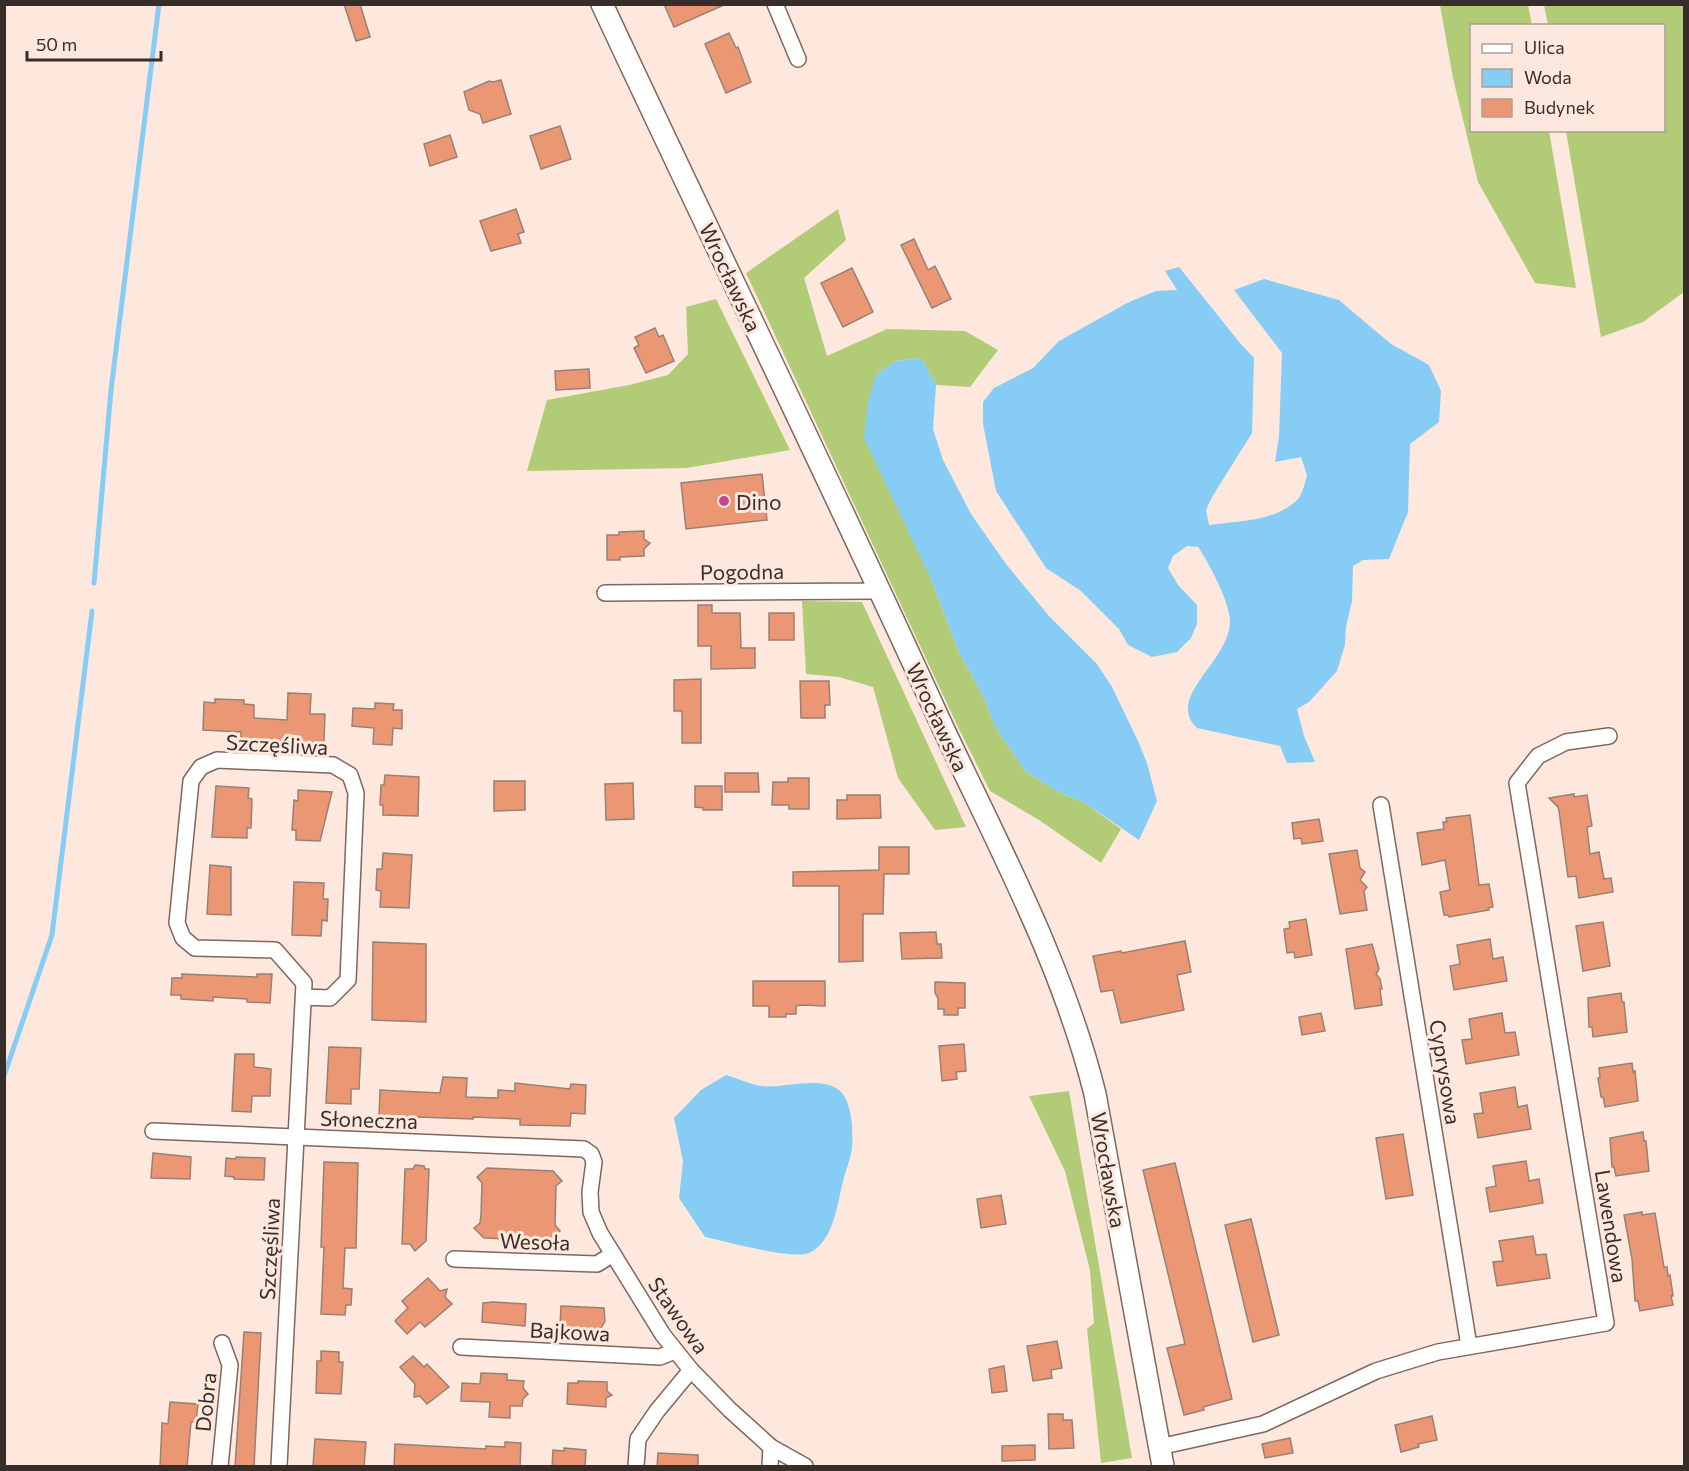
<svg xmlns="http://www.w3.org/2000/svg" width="1689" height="1471" font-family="Commissioner,sans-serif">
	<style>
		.forest { fill: #b1cb77 }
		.water { fill: #87ccf4 }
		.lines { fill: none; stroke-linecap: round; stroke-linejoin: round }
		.stream { stroke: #87ccf4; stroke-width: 5 }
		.building { fill: #eb9773; stroke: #998076; stroke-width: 1.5 }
		.minor-casing { stroke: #7f675d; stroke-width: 18 }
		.secondary-casing { stroke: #7f675d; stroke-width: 24 }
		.minor { stroke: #fff; stroke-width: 15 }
		.secondary { stroke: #fff; stroke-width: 21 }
		.poi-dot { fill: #c8458b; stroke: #fee8de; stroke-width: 2 }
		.labels { text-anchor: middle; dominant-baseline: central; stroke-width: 6; stroke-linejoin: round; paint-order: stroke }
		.street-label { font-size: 21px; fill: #382e29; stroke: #fee8de }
		.poi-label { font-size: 21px; fill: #382e29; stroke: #fee8de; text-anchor: start }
	</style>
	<rect width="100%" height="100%" fill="#fee8de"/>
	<g class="forest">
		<polygon points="1440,5 1528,5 1532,25 1472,26 1472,130 1549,131 1576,288 1535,283 1478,182 1453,78"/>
		<polygon points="1544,5 1684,5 1684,292 1643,322 1601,337 1566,131 1664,130 1664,26 1548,25"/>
		<polygon points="838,209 846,240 804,278 827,356 887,329 965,331 998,350 970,387 936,385 921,358 896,361 876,375 931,579 958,650 982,694 997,730 1026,772 1059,792 1085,803 1121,829 1101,863 1039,820 990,791 958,727 746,273"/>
		<polygon points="716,299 790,450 687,468 527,471 547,400 629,385 668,375 688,354 686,307"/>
		<polygon points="802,601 862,602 966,827 935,830 898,778 873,687 839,677 806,674"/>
		<polygon points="1069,1091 1132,1458 1101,1463 1087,1329 1094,1323 1090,1270 1065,1171 1029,1096"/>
	</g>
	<g class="water">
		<path d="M1179,267L1240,343L1254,358L1252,433L1212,497L1206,510L1209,525C1237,521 1273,522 1296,501C1302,496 1305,483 1307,475L1301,457L1275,462L1279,436L1282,353L1234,290L1264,279L1339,300L1391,344L1429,365L1441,391L1439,422L1410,444L1408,512L1389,559L1363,560L1353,566L1352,601L1346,627L1345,645L1337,671L1309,702L1297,709L1304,736L1315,762L1287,763L1280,746L1197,728C1194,725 1190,720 1189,716C1180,687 1231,656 1230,620C1229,601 1209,563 1198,547L1187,546L1173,556L1168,568L1178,585L1197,605V624L1191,638L1177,652L1152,657L1128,645L1119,629L1081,591L1046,568L996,491L983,424V402L994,388L1033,368L1059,341L1129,302L1156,291L1177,290L1165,271Z"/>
		<polygon points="921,358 936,385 933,429 943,460 971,514 1006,564 1049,616 1097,664 1112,687 1138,741 1147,763 1157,801 1139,840 1085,803 1059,792 1026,772 997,730 982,694 958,650 931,579 864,438 868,401 876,375 896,361"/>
		<path d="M726,1075C737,1078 749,1084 761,1086C784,1089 824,1074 841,1092C853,1104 854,1139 851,1154C849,1163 845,1172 843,1181C837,1204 834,1242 809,1253C792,1260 725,1241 705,1237L679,1198L683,1161L674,1118L701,1090Z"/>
	</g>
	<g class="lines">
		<g class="stream">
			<polyline points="94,583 111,390 159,4"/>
			<polyline points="4,1076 52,935 92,611"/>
		</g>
	</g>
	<g class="building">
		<polygon points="344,4 360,4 370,37 356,41"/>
		<polygon points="664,4 726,4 674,27"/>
		<polygon points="729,33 736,48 738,47 751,82 726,93 705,44"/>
		<polygon points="501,80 511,114 483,123 480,114 469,110 464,92 489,81 493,82"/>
		<polygon points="560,126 571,159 541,169 530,136"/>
		<polygon points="450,135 457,157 430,166 424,144"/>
		<polygon points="516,209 524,232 518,234 521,243 491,251 480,221"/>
		<polygon points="914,239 928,270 935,266 951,299 932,308 901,245"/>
		<polygon points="852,268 873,312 843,327 821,283"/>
		<polygon points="655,328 659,337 663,335 674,361 646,373 634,348 639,345 635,337"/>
		<polygon points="589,369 590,388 556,390 555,371"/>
		<polygon points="762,474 767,520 686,529 681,483"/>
		<polygon points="644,531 644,539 650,543 644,549 644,556 620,557 620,560 607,560 607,535 619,535 619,532"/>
		<polygon points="698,605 712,605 712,613 740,613 741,648 755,648 755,668 711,669 711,646 698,646"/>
		<rect x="769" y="613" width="25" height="27"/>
		<polygon points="701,679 701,743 682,743 682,711 674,711 674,680"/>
		<polygon points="800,681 829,681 830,705 825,705 825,718 801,718"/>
		<polygon points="288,693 311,694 310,714 325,714 324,742 277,742 277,740 241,738 241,732 203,730 204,702 215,703 215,699 244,700 244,704 254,705 254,718 287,720"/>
		<polygon points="375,703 394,704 393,710 402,710 402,729 393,728 392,745 373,744 374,728 352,726 353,708 375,709"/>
		<polygon points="725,773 758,773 759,792 725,792"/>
		<polygon points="385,775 419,777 418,816 383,815 383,805 380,805 381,785 384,785"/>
		<polygon points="788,778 809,778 809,809 789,809 789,805 772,805 773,782 788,782"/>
		<polygon points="494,781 525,781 525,810 494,811"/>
		<polygon points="633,783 634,819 606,820 605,784"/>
		<polygon points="216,786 249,788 248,798 252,799 251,828 247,828 247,838 212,837"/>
		<polygon points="695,786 722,786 722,810 703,810 704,808 695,807"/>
		<polygon points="298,790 332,792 320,841 296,840 296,830 292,830 294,800 298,801"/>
		<polygon points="1574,794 1574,797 1587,795 1592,826 1587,827 1590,854 1599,852 1604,879 1611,878 1613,892 1579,898 1576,876 1568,877 1559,811 1558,807 1549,798"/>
		<polygon points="847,795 880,795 881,818 837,819 837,800 847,800"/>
		<polygon points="1470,815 1479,885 1489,884 1493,907 1488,908 1489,910 1449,917 1448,915 1444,915 1440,892 1450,890 1445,860 1422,865 1417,833 1444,829 1443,822 1447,822 1446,818"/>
		<polygon points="1319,819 1323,841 1302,844 1301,838 1294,839 1292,823"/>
		<polygon points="879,847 909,847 909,874 884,874 883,914 863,914 863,961 839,962 839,886 793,886 793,872 879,870"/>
		<polygon points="1357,850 1360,868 1365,872 1360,880 1367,887 1364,891 1367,910 1340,914 1329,854"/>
		<polygon points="383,853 412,855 409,908 380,907 381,891 376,890 377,869 382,869"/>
		<polygon points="210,865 231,867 231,915 207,914"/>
		<polygon points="294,882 324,883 323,899 328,899 327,921 322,920 321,936 292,935"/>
		<polygon points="1306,919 1312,955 1295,958 1294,952 1287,953 1284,929 1290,928 1289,922"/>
		<polygon points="1603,922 1610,966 1583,971 1576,926"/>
		<polygon points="936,932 937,944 941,944 942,958 902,959 900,933"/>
		<polygon points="1490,939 1493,959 1503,957 1507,981 1454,990 1450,966 1460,964 1457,945"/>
		<polygon points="1185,941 1191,972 1177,975 1184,1010 1121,1023 1113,990 1101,992 1093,956 1121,951 1122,953"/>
		<polygon points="373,942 426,944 426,1022 372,1020"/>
		<polygon points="1372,944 1379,969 1376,974 1380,979 1382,989 1380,989 1382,1005 1355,1009 1346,949"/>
		<polygon points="182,974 257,977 257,974 272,974 270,1003 247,1002 247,999 213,997 213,1001 181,999 181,995 171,995 172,978 182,978"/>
		<polygon points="753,981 825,981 825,1006 801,1005 796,1006 796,1014 786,1014 786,1017 769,1017 769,1006 753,1006"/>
		<polygon points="935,982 965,983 965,1008 958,1008 958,1015 944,1015 944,1009 938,1009 938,998 935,993"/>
		<polygon points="1621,993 1622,1002 1624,1002 1627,1032 1593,1037 1592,1027 1589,1027 1588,998"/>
		<polygon points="1321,1013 1325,1031 1302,1035 1299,1017"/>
		<polygon points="1502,1013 1505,1033 1515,1032 1519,1055 1466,1064 1462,1040 1472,1039 1469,1019"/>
		<polygon points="964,1044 966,1071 956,1072 957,1079 942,1081 939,1046"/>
		<polygon points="329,1047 361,1048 359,1089 351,1089 351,1104 326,1103"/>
		<polygon points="235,1054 254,1054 254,1067 271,1069 270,1096 252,1096 251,1112 232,1111"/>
		<polygon points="1632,1063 1633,1072 1635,1071 1638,1101 1605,1107 1603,1097 1601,1097 1598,1078 1600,1078 1599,1068"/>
		<polygon points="443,1077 467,1078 466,1097 498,1098 498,1090 515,1091 515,1083 570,1089 571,1084 586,1085 585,1114 571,1113 570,1126 520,1125 520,1119 473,1117 473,1119 418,1117 379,1118 380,1090 440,1093"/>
		<polygon points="1515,1087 1518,1107 1527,1105 1531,1129 1478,1138 1474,1114 1483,1113 1480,1093"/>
		<polygon points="1643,1132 1644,1141 1646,1141 1649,1171 1616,1176 1614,1167 1612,1167 1610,1138"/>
		<polygon points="1403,1134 1413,1195 1386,1199 1376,1138"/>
		<polygon points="153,1153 191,1157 190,1179 151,1178"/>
		<polygon points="236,1157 265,1158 264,1180 234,1179 234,1177 225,1176 226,1158 235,1159"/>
		<polygon points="1526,1161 1529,1181 1539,1179 1543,1203 1490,1212 1486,1188 1496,1186 1493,1166"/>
		<polygon points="324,1162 358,1163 356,1248 345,1248 343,1288 352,1289 351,1305 346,1305 345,1315 321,1314 324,1247 321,1247"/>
		<polygon points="1175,1163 1232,1399 1203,1407 1204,1410 1184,1415 1167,1348 1185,1344 1143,1170"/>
		<polygon points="415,1165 424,1166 425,1169 429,1169 426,1241 415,1251 410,1244 402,1244 405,1169 413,1169"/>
		<polygon points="487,1168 553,1171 562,1181 556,1186 555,1225 560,1231 554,1237 554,1241 484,1238 474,1228 480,1223 481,1214 482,1183 477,1177"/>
		<polygon points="1001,1195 1006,1224 981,1228 977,1199"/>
		<polygon points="1642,1212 1642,1215 1655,1213 1664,1267 1667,1267 1668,1276 1670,1275 1673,1296 1671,1296 1673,1305 1640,1311 1638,1301 1635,1301 1632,1259 1624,1215"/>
		<polygon points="1251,1219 1279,1335 1253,1342 1225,1225"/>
		<polygon points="1533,1236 1536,1255 1546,1254 1550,1278 1497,1286 1493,1262 1503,1261 1499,1241"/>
		<polygon points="428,1278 440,1291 447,1289 445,1297 452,1304 425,1327 420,1322 407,1334 395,1321 408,1308 402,1301"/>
		<polygon points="493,1302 526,1304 525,1326 482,1322 483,1303"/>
		<polygon points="561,1306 604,1308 605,1321 600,1330 560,1326"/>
		<polygon points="244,1332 261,1333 254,1467 235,1467"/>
		<polygon points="1057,1341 1062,1368 1051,1370 1052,1378 1033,1381 1027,1346"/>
		<polygon points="321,1351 339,1352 339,1362 343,1362 341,1394 316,1393 317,1361 321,1361"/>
		<polygon points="413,1356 424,1367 427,1364 449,1387 427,1404 420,1396 414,1397 415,1384 400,1367"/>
		<polygon points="1004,1366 1007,1391 992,1393 989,1369"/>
		<polygon points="481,1373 507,1374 507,1380 524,1381 523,1388 528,1394 523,1399 522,1406 510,1406 510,1418 489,1417 490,1402 461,1401 462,1383 480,1384"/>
		<polygon points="578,1381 607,1382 607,1391 612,1395 606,1398 606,1407 567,1404 568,1383 578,1383"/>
		<polygon points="170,1402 198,1404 196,1422 191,1422 187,1467 160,1467 162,1423 168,1424"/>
		<polygon points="1048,1414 1063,1414 1063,1420 1072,1420 1074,1448 1049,1449"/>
		<polygon points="1432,1416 1437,1440 1418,1444 1419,1447 1401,1452 1395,1425"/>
		<polygon points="1290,1438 1293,1453 1265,1458 1262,1444"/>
		<polygon points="315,1439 366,1442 364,1467 313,1466"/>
		<polygon points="505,1442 521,1443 520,1467 394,1467 395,1444 486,1449 486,1446 505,1447"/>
		<polygon points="1035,1445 1035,1460 1002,1461 1002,1446"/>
		<polygon points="564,1448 586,1450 585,1467 552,1467 553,1450 564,1451"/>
		<polygon points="658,1453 698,1455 698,1467 657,1467"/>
	</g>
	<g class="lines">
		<defs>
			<g id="minor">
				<polyline points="775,4 798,59"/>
				<polyline points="605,593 873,591 878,588"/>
				<polyline points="1381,805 1469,1346"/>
				<polyline points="153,1131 584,1149 591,1154 594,1162 590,1192 591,1212 600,1233 663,1335 691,1370 730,1410 771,1447 805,1466"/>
				<polyline points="454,1259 597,1264 613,1254"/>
				<polyline points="461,1347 660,1357 675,1351"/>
				<polyline points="1159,1447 1263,1424 1376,1371 1438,1352 1606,1323 1517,783 1538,756 1566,742 1609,736"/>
				<polyline points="220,1466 230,1365 222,1343"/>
				<polyline points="279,1466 304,983 275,950 195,948 183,938 177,923 191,781 201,767 217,760 333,765 350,775 356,793 348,980 330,998 304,997"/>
				<polyline points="636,1466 638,1439 657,1411 691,1370"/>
				<polyline points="770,1466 771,1447"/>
			</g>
			<path id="secondary" d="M602,4C713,242 829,478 938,717C995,840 1062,961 1095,1094L1163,1466"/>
		</defs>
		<use href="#minor" class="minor-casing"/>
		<use href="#secondary" class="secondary-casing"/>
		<use href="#minor" class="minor"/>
		<use href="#secondary" class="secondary"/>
	</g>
	<circle class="poi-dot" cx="724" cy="501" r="6"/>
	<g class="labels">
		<g class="street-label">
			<text transform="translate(731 277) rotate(65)">Wrocławska</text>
			<text transform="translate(742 571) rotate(-1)">Pogodna</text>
			<text transform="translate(938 717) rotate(65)">Wrocławska</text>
			<text transform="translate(277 744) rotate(3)">Szczęśliwa</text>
			<text transform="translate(1446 1072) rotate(81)">Cyprysowa</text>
			<text transform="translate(369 1119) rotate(2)">Słoneczna</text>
			<text transform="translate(1109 1170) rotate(80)">Wrocławska</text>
			<text transform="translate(1612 1226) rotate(81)">Lawendowa</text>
			<text transform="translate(535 1241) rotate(2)">Wesoła</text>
			<text transform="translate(269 1249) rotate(-87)">Szczęśliwa</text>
			<text transform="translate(679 1315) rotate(55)">Stawowa</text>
			<text transform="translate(570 1331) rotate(3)">Bajkowa</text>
			<text transform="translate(205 1402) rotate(-84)">Dobra</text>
		</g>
		<g class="poi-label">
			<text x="736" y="501">Dino</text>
		</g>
	</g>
	<rect width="1689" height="1471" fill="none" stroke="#382e29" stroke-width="12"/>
	<rect x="1470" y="24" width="195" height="108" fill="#fee8de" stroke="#af9e96" stroke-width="1.5"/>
	<rect x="1482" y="44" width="30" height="9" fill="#ffffff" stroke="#af9e96" stroke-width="1.5"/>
	<text x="1524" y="54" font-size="18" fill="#382e29">Ulica</text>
	<rect x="1482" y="69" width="30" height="18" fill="#87ccf4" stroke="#af9e96" stroke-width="1.5"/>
	<text x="1524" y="84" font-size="18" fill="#382e29">Woda</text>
	<rect x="1482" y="99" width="30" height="18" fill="#eb9773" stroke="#af9e96" stroke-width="1.5"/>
	<text x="1524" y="114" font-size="18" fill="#382e29">Budynek</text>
	<path d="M27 51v9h134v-9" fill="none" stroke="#382e29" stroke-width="3"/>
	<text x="36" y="51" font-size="18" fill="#382e29" stroke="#fee8de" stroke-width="4.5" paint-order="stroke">50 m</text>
</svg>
